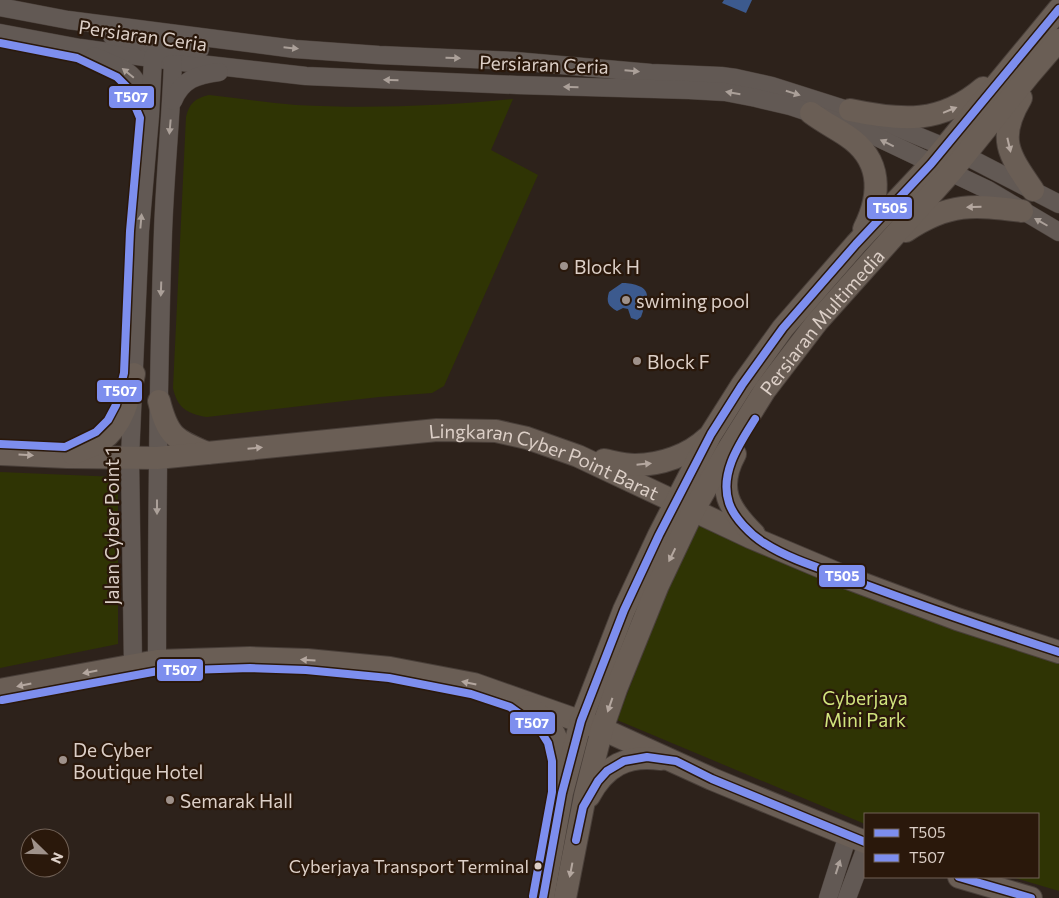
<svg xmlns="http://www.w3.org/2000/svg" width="1059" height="898" font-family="Commissioner,sans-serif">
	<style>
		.green { fill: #2f3404 }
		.water { fill: #3c5a8e }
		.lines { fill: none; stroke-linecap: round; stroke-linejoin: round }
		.minor-casing { stroke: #493f39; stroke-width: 19 }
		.major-casing { stroke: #493f39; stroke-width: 24 }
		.minor { stroke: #625954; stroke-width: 18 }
		.major { stroke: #6a5e55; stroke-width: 22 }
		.bus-1-casing { stroke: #2a180b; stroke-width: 11 }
		.bus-2-casing { stroke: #2a180b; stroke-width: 11 }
		.bus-1 { stroke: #7d8eee; stroke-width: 8 }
		.bus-2 { stroke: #7d8eee; stroke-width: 8 }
		.oneway { fill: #aba099 }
		.oneway2 { fill: #b4a79f }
		.poi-dot { fill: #9f928b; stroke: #2a180b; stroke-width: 2 }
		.bus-dot { fill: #dccfc7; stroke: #2a180b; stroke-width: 2 }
		.labels { text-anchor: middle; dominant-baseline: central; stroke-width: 4.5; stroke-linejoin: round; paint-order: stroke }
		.bus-label { font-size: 18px; fill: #dccfc7; stroke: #2a180b; text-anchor: end }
		.street-label { font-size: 19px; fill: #dccfc7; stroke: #2a180b }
		.poi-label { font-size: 19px; fill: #dccfc7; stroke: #2a180b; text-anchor: start }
		.park-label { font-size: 19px; fill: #d1e47d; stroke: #2a180b }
		.line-badge { stroke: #2a180b; stroke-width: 2 }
		.badge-label { font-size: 14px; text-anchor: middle; font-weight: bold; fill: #fff }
	</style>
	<rect width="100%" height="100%" fill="#2d221b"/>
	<g class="green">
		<path d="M209,95C238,98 267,103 296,105C369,109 441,106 513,99L491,150L538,175L444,386L432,393L379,397L207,417C188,414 177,408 173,388L186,117C189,104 195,98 209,95Z"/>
		<polygon points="0,472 118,477 118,644 0,668"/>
		<polygon points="698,522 1059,662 1059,891 1012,877 1038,877 1038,814 865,814 865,824 617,720 664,599"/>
	</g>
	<g class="water">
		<polygon points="724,0 752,0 746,13 722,3"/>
		<path d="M622,283C630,283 647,285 647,296C647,299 642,303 641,307L643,311L641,317L637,320L631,318L628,309L623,308L617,311C608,306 606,302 609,292Z"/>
	</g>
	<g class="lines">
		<defs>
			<g id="minor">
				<polyline points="0,7 68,20 295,49 379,55 515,61 651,73 721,76 736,78 772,86 879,120 964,155 1059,204"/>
				<polyline points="0,33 80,48 173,61 306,76 517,85 689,90 725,92 756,98 790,106 862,130 988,190 1059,232"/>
				<path d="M112,36C131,40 164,40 173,61C171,118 165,175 163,232C158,375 157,517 157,661"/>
				<path d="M94,56C107,63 123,66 133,77C141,86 143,100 148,110"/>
				<path d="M173,101C182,79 197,75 219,72"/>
				<path d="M133,664L130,458L140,231L150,116L153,58C160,40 185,47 200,49"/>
				<polyline points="828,898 848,835"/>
				<polyline points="847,898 865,850"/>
			</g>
			<g id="major">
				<path d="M1021,98C997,138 1008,154 1033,190"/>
				<path d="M850,110C902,121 941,124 983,88"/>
				<path d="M811,113C823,122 835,128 847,136C883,160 881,195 864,229"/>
				<path d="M906,231C949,202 974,205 1022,211"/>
				<path d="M159,401C168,436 174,439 207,453"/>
				<path id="s1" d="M0,454L67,457L157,458L437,430L496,431L527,438L578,456L750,537L845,577L957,619L1059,652"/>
				<path d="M73,454C82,449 92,447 101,441C123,426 129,398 134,374"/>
				<path d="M735,454C716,489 729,509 754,534"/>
				<path d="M604,460C614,462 625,465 635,465C661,465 689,455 707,438"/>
				<polyline points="0,690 157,661 250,658 307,660 390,668 474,684 602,729 712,779 865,842"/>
				<path d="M528,706C553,724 562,742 563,772"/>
				<path d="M589,796C605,766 627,754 661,759"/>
				<polyline points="959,877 1031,898"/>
				<polyline points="543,898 562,793 581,721 624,610 659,535 711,434 742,385 783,328 856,244 931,164 1059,9"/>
				<path id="s2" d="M565,898L585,796L602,729L616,689L658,585L693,511L727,451L765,390L817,322L951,172L1029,75L1059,40"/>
			</g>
		</defs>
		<use href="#minor" class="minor-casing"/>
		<use href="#major" class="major-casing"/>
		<use href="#minor" class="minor"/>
		<use href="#major" class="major"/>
		<defs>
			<g id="bus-1">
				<path d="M755,419C740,443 719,473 729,503C734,518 751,535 764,543C792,561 827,570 858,582C925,607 992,630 1059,652"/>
				<polyline points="576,840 583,807 598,781 607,771 624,761 647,757 676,761 712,779 865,842"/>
				<polyline points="959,877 1031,898"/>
				<polyline points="543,898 562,793 581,721 624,610 659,535 711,434 742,385 783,328 856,244 931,164 1059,9"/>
			</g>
			<g id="bus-2">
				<polyline points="0,43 77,58 117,77 127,87 140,118 130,231 124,373 116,405 108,420 96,432 65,447 0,444"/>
				<polyline points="2,700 158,671 250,668 306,670 389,678 471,694 510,707 538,727 548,743 552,761 552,792 533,896"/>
			</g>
		</defs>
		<use href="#bus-1" class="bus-1-casing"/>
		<use href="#bus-2" class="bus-2-casing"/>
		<use href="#bus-1" class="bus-1"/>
		<use href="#bus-2" class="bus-2"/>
	</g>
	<defs><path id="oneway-solid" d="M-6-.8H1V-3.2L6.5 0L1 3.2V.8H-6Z" transform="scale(1.25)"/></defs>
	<g class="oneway">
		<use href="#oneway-solid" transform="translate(291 48) rotate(6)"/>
		<use href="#oneway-solid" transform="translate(453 58) rotate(2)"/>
		<use href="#oneway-solid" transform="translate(632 71) rotate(5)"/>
		<use href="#oneway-solid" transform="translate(128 73) rotate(-141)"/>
		<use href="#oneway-solid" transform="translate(391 80) rotate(-178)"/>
		<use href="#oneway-solid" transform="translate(571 87) rotate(-179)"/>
		<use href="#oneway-solid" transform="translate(733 93) rotate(-170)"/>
		<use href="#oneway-solid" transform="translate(793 93) rotate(17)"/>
		<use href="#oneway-solid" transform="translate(170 127) rotate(95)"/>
		<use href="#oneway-solid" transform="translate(887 143) rotate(-154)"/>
		<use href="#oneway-solid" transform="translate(141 221) rotate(-85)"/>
		<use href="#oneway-solid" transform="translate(1041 222) rotate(-150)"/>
		<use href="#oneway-solid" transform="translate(161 289) rotate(92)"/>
		<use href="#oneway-solid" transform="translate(157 507) rotate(90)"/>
		<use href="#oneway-solid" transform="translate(838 867) rotate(-72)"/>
	</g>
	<g class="oneway2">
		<use href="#oneway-solid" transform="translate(950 110) rotate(-22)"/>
		<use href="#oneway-solid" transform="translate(1009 145) rotate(77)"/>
		<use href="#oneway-solid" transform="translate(974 207) rotate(179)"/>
		<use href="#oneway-solid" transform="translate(255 448) rotate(-6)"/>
		<use href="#oneway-solid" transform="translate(26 455) rotate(3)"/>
		<use href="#oneway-solid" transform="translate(644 464) rotate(-6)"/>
		<use href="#oneway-solid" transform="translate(672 555) rotate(116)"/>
		<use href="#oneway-solid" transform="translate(308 660) rotate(-177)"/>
		<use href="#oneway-solid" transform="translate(90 672) rotate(169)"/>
		<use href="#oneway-solid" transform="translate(469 683) rotate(-168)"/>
		<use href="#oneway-solid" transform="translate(24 685) rotate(168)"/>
		<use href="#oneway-solid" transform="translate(610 705) rotate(109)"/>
		<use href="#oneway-solid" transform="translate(571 870) rotate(101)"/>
	</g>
	<g class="poi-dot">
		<circle cx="564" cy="266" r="5"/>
		<circle cx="626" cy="300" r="5"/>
		<circle cx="637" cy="361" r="5"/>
		<circle cx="63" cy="760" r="5"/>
		<circle cx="170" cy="800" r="5"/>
	</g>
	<circle class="bus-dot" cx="538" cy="866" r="4.5"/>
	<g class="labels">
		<g class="bus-label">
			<text x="529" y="866">Cyberjaya Transport Terminal</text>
		</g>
		<g class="street-label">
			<text transform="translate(143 35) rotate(8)">Persiaran Ceria</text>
			<text transform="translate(544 64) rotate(2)">Persiaran Ceria</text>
			<text stroke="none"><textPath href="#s2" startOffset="639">Persiaran Multimedia</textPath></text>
			<text stroke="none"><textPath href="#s1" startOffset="551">Lingkaran Cyber Point Barat</textPath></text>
			<text transform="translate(111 526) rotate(-90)">Jalan Cyber Point 1</text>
		</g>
		<g class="poi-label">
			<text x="574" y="266">Block H</text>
			<text x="636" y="300">swiming pool</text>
			<text x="647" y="361">Block F</text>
			<text x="73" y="749">De Cyber<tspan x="73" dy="22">Boutique Hotel</tspan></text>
			<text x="180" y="800">Semarak Hall</text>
		</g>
		<g class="park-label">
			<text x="865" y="697">Cyberjaya<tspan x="865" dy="22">Mini Park</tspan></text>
		</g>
	</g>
	<g class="line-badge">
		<rect x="108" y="85" width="47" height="24" rx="5" fill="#7d8eee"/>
		<rect x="866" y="196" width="47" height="24" rx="5" fill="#7d8eee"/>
		<rect x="96" y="379" width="47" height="24" rx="5" fill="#7d8eee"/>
		<rect x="818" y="564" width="48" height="24" rx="5" fill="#7d8eee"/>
		<rect x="156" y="658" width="48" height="24" rx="5" fill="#7d8eee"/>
		<rect x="509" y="711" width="47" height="24" rx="5" fill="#7d8eee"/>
	</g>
	<g class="badge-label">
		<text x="131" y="102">T507</text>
		<text x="890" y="213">T505</text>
		<text x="120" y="396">T507</text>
		<text x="842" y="581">T505</text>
		<text x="180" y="675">T507</text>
		<text x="532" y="728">T507</text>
	</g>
	<rect x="864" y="813" width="175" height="65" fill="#2a180b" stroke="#716156"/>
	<rect x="874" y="829" width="25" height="8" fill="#7d8eee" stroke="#716156"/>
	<text x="909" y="838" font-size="15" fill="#dccfc7">T505</text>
	<rect x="874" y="854" width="25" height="8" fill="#7d8eee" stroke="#716156"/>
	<text x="909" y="863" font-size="15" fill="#dccfc7">T507</text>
	<g transform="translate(45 853) rotate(113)"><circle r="24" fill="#2a180b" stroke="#716156"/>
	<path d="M0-4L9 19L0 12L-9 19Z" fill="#9f928b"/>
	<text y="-8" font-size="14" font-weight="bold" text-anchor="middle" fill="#dccfc7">N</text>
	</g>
</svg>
